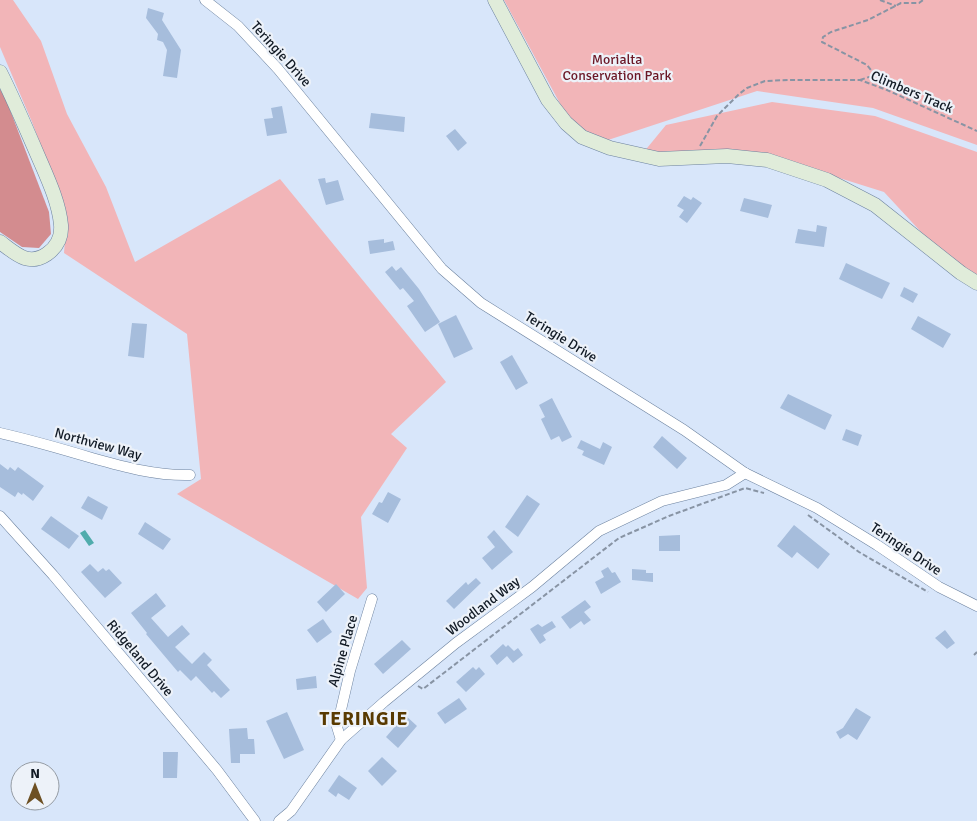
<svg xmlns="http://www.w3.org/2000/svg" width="977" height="821" font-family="Signika,sans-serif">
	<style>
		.green { fill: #f2b5b8 }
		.forest { fill: #d38c8f }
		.water { fill: #50acac }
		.building { fill: #a6bddc }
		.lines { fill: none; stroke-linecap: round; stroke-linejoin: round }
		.street-casing { stroke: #6c829f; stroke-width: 11 }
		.secondary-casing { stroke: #6c829f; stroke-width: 15 }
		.path { stroke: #8894a4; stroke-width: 2; stroke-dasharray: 5 2.5; stroke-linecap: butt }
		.street { stroke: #fff; stroke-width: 10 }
		.secondary { stroke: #e0ecda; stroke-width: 14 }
		.labels { text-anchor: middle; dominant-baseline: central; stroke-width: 4.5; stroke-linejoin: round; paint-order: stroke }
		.street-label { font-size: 14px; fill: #111a25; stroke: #edf2f9 }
		.park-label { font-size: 14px; fill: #6b1726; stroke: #edf2f9 }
		.district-label { font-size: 19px; font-weight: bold; letter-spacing: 1px; fill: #593a00; stroke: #edf2f9 }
	</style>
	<rect width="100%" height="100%" fill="#d8e6fa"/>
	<g class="green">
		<polygon points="0,0 13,0 41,41 67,114 106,187 135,262 280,179 446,382 391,434 407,448 361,517 367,588 358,599 177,494 201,479 187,334 64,253 67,216 32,122 0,47"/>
		<polygon points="504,0 977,0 977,145 873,108 757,91 605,141 576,133"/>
		<polygon points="772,102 875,116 977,152 977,277 935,247 884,192 763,154 643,153 666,125"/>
	</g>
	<polygon class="forest" points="0,89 7,102 49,212 51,234 39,248 22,247 0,232"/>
	<polygon class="water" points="85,530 94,543 89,546 80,533"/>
	<g class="building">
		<polygon points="148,8 164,13 162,20 181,50 177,78 163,76 167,50 163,42 157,40 158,34 146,18"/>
		<polygon points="282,106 287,133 267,136 264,119 273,118 271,108"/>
		<polygon points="371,113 405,117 404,132 369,128"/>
		<polygon points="455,129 467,143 458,151 446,136"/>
		<polygon points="325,178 326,183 338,180 344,200 326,205 318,179"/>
		<polygon points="684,196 691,200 693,197 702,203 687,223 679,217 684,210 677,206"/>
		<polygon points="744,198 772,205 768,218 740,211"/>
		<polygon points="817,225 827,227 824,247 795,243 798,229 816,232"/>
		<polygon points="384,239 384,243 393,241 395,250 370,254 368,241"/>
		<polygon points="846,263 890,283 882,299 839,279"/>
		<polygon points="392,266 396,271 401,267 419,289 440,322 425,332 407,306 414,301 403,288 400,290 385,272"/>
		<polygon points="904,287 918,294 913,303 900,296"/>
		<polygon points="456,315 473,349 454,358 438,324"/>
		<polygon points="918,316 951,334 943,348 911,329"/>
		<polygon points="132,323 147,324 144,358 128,356"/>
		<polygon points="512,355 528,383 516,390 500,362"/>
		<polygon points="788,394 832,415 825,430 780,408"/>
		<polygon points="552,398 572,437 562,442 559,436 551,440 541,419 545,417 539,405"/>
		<polygon points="846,429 862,435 858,446 842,440"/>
		<polygon points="662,436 687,458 677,469 653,447"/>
		<polygon points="581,440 600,449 603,442 612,447 604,465 582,455 584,451 577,448"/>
		<polygon points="0,464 8,470 10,467 15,471 18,467 44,486 33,501 23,493 22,495 18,492 15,497 0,487"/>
		<polygon points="388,492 401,499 388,523 372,514 379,502 382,503"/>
		<polygon points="527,495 540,504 518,537 505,527"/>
		<polygon points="88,496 108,507 102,520 81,508"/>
		<polygon points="51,516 79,536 69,549 41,529"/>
		<polygon points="145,522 171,539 163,550 138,534"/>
		<polygon points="794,525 830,554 818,569 797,552 792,558 777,546"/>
		<polygon points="494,530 513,552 492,570 482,558 495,547 487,537"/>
		<polygon points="680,535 680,551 659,551 659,536"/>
		<polygon points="90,564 98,572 103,568 106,571 109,569 122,583 105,598 81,572"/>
		<polygon points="608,567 612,573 615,572 621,582 601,594 595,582 604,577 601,571"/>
		<polygon points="632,569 646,570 646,573 653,573 653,582 632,580"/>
		<polygon points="476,578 481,583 454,609 446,601 466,582 468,585"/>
		<polygon points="336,584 345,594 326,612 317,602"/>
		<polygon points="156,593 166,606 151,618 168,637 182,625 190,634 175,647 192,664 204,652 212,660 207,665 230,690 221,698 214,691 212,693 196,676 191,681 180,670 178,672 146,634 147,633 131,613"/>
		<polygon points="585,600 591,607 584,612 591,620 584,625 581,621 570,629 561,617"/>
		<polygon points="323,619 332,632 317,643 307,630"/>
		<polygon points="552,621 556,627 543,635 546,640 540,644 530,629 538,624 542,627"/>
		<polygon points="945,630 955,643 947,649 935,638"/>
		<polygon points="402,640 411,649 383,674 374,664"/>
		<polygon points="503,644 506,647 508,645 514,651 518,648 523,655 513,663 507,656 497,665 490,656"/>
		<polygon points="473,667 476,670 479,667 485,674 466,692 456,682"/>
		<polygon points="316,676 317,688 297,690 296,679"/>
		<polygon points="459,698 467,709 445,724 437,713"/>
		<polygon points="856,708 871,717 857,740 848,734 840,739 836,732 843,728"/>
		<polygon points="287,712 304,750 284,759 266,721"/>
		<polygon points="405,715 417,726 398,748 386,737"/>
		<polygon points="247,728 248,739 254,739 255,754 240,754 240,763 231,763 229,729"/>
		<polygon points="163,752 178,752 177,778 163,778"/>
		<polygon points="382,757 397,771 382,786 368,771"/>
		<polygon points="339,775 357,788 349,800 338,793 336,797 328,791"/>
	</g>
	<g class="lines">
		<defs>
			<g id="street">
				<polyline points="205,0 238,26 278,69 442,269 481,303 684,430 745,473 817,508 877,545 939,587 977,606"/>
				<path d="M0,433C31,440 62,449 92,458C124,467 157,476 190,475"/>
				<polyline points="0,516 53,575 217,770 255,821"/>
				<polyline points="341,740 337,727 350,671 372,599"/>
				<polyline points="279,821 291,811 341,740 384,702 456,643 532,587 599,531 662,501 726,485 745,473"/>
			</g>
			<g id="secondary">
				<polyline points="495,0 548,100 566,123 582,137 610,148 659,159 727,156 767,160 827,180 875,205 961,273 977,283"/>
				<path d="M0,72C14,100 26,128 38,156C47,177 59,202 61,225C62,238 57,247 47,254C28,267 15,253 0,242"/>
			</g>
		</defs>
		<use href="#street" class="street-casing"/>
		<use href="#secondary" class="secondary-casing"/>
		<g class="path">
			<polyline points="880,0 896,6"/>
			<polyline points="860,80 875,75 867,65 822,42 823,37 831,32 868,20 901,3 919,3 923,0"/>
			<polyline points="700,146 717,116 739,94 747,88 765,81 789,80 860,80 887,90 977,131"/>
			<polyline points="808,515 859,552 928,592"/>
			<polyline points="974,655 977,652"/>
			<polyline points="418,686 423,689 619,538 669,516 745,488 764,493"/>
		</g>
		<use href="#street" class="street"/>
		<use href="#secondary" class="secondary"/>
	</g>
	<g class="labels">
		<g class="street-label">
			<text transform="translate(281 54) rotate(48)">Teringie Drive</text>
			<text transform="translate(912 92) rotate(23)">Climbers Track</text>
			<text transform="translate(561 337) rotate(32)">Teringie Drive</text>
			<text transform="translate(98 444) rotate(15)">Northview Way</text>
			<text transform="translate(906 549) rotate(34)">Teringie Drive</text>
			<text transform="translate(483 606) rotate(-37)">Woodland Way</text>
			<text transform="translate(343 651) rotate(-74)">Alpine Place</text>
			<text transform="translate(140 658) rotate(50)">Ridgeland Drive</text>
		</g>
		<g class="park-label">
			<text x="617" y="59">Morialta<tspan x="617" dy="16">Conservation Park</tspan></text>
		</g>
		<g class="district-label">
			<text x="364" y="719">TERINGIE</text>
		</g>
	</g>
	<g transform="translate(35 786)"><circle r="24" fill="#edf2f9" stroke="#959ca4"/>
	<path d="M0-4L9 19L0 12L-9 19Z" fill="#6d5023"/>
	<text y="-8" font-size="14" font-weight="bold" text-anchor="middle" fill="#111a25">N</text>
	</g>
</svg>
